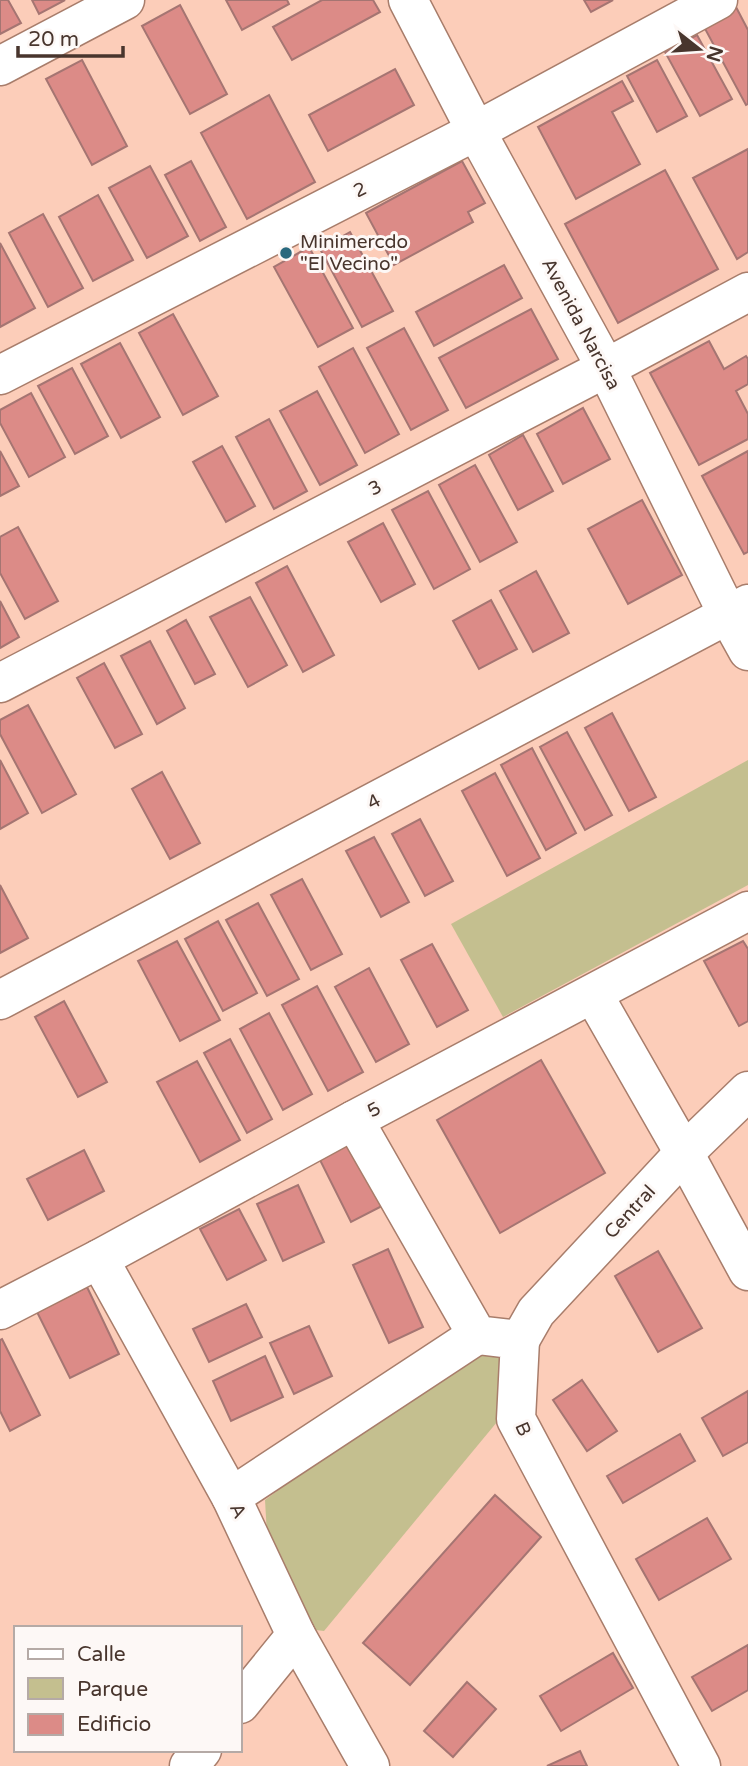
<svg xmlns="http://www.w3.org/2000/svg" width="748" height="1766" font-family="'Varela Round',sans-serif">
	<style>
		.green { fill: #c4bf8f }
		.building { fill: #dc8b87; stroke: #a57572; stroke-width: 2 }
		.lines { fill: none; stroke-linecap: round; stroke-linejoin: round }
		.minor-casing { stroke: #a87d6b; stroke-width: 41 }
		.tertiary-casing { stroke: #a87d6b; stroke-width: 41 }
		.minor { stroke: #fff; stroke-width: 38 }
		.tertiary { stroke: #fff; stroke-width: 38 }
		.poi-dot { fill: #2a697e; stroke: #fdf8f6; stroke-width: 2.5 }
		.labels { text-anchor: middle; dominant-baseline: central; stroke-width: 6; stroke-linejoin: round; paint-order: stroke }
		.street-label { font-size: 19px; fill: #48352d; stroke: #fdf8f6 }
		.poi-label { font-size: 19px; fill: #48352d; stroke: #fdf8f6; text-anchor: start }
	</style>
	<rect width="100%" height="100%" fill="#fccdb9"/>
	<g class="green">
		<polygon points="748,760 748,885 503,1017 451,924"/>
		<polygon points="486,1348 506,1357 497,1422 324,1631 307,1629 268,1552 265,1500 327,1454"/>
	</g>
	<g class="building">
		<polygon points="0,0 8,0 21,23 0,34"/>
		<polygon points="32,0 65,0 39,14"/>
		<polygon points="226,0 287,0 289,4 242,30"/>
		<polygon points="322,0 373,0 380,12 292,60 273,27"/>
		<polygon points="584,0 613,0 591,12"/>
		<polygon points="180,5 227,94 190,114 142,26"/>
		<polygon points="736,7 748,30 748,104 746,105 703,25"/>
		<polygon points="697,35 732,99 700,116 665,52"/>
		<polygon points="82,60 127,146 92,165 46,79"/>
		<polygon points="657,60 687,116 657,132 627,76"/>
		<polygon points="395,69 414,105 328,151 309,115"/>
		<polygon points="622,81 633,101 612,112 640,164 576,199 538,127"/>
		<polygon points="269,95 315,182 247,219 201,133"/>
		<polygon points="748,149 748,252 737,259 693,178"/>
		<polygon points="191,161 226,227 200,241 165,175"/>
		<polygon points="462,161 485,203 468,212 473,222 394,265 366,213"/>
		<polygon points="150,166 188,236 147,258 109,188"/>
		<polygon points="665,170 718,269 618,323 565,224"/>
		<polygon points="98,195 133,260 93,281 59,217"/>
		<polygon points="43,214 83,288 48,307 9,233"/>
		<polygon points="350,232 393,311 362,327 320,249"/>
		<polygon points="0,243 35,308 0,327"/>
		<polygon points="309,247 353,328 318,347 274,267"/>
		<polygon points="504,265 522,298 434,346 416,312"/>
		<polygon points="531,309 558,359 466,408 439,358"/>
		<polygon points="173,314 218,396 183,415 139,333"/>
		<polygon points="404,328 448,410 411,430 367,348"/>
		<polygon points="709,341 724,369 746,356 748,359 748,384 736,391 748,414 748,439 699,465 650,373"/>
		<polygon points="120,343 160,417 121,438 81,364"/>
		<polygon points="353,348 399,434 365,453 319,367"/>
		<polygon points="72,368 108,436 75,454 38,386"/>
		<polygon points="317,391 357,465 320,485 280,411"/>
		<polygon points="31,393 65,457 29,477 0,423 0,410"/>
		<polygon points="583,408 610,459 563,484 537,434"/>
		<polygon points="269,419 307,491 274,509 236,437"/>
		<polygon points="523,435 553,491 518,510 489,455"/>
		<polygon points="222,446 255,506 226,522 193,462"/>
		<polygon points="0,451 19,486 0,496"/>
		<polygon points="748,451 748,552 744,554 702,476"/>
		<polygon points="475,465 517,542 480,562 439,485"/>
		<polygon points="428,491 470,569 434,589 392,510"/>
		<polygon points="642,500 682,575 628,604 588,529"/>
		<polygon points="383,523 415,584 381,602 348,542"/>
		<polygon points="18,527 58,601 25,619 0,573 0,537"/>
		<polygon points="287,566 334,655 303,672 256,583"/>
		<polygon points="536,571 569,633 533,652 500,591"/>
		<polygon points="250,597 287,665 248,687 210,617"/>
		<polygon points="491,600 517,649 479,669 453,621"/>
		<polygon points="0,601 19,637 0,648"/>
		<polygon points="186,620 215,674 195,684 167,631"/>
		<polygon points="150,641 185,708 157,724 121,656"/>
		<polygon points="104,663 142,734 115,748 77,678"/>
		<polygon points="28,705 76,794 42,813 0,734 0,720"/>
		<polygon points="612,713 656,797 629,811 585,728"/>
		<polygon points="567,732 612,815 585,830 540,747"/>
		<polygon points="532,748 576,833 546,850 501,765"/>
		<polygon points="0,760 28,813 0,829"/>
		<polygon points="162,772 200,843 170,859 132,789"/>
		<polygon points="495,773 540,858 507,876 462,791"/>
		<polygon points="420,819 453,881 425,896 392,834"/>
		<polygon points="374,837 409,902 381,917 346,851"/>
		<polygon points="302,879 342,954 311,970 271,895"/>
		<polygon points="0,885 28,938 0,953"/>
		<polygon points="258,903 299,979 267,996 226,920"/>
		<polygon points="218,921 257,993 223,1011 185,939"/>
		<polygon points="177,941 220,1020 180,1041 138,961"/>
		<polygon points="743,941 748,949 748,1021 739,1026 704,961"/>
		<polygon points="432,944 468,1010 437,1027 401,960"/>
		<polygon points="369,968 409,1044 376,1062 335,987"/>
		<polygon points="317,986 363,1072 328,1091 282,1005"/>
		<polygon points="64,1001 107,1082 78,1097 35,1017"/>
		<polygon points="269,1013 312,1094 283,1110 240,1029"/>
		<polygon points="230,1039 272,1119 247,1133 204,1053"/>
		<polygon points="541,1060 605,1173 500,1233 437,1120"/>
		<polygon points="197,1061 240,1140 200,1162 157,1082"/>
		<polygon points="349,1140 382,1206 351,1222 318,1156"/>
		<polygon points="84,1150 104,1191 48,1220 27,1179"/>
		<polygon points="298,1185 324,1242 283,1261 257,1204"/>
		<polygon points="239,1209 266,1260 227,1280 200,1229"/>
		<polygon points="388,1249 423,1327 389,1343 353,1265"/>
		<polygon points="658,1251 702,1328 658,1352 615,1276"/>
		<polygon points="87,1287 119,1354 70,1378 37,1312"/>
		<polygon points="246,1304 262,1337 209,1362 193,1329"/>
		<polygon points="309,1326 332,1376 294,1394 270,1343"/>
		<polygon points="2,1339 40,1415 10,1431 0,1411 0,1340"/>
		<polygon points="265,1356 283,1397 231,1421 213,1381"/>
		<polygon points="582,1380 617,1431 587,1451 553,1400"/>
		<polygon points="748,1391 748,1442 723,1456 702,1418"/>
		<polygon points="680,1434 695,1461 623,1503 607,1476"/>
		<polygon points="495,1495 541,1537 410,1685 363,1643"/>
		<polygon points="707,1518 731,1559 659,1600 636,1559"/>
		<polygon points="748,1645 748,1690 712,1711 692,1677"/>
		<polygon points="613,1653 633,1688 561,1731 540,1696"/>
		<polygon points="467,1682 496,1709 453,1757 424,1731"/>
		<polygon points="580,1751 587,1766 547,1766"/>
	</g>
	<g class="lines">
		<defs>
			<g id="minor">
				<polyline points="0,66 125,0"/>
				<polyline points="0,375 476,131 718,0"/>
				<polyline points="0,683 606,368 748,292"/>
				<polyline points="593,994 684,1153 748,1271"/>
				<polyline points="0,1000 748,604"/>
				<polyline points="354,1120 477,1335 520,1340 516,1419 701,1766"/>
				<polyline points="99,1259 231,1497 296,1635 370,1766"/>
				<polyline points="0,1310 99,1259 354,1120 748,911"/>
				<polyline points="520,1340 536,1312 684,1153 748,1091"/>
				<polyline points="231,1497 477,1335"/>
				<polyline points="240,1704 296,1635"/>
				<polyline points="189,1766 202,1750"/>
			</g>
			<polyline id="tertiary" points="408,0 476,131 606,368 728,615 748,651"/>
		</defs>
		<use href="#minor" class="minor-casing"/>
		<use href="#tertiary" class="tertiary-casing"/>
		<use href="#minor" class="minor"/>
		<use href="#tertiary" class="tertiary"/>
	</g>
	<circle class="poi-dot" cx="286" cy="253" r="7"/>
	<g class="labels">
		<g class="street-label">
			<text transform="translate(360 190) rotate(-27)">2</text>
			<text transform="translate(581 324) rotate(62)">Avenida Narcisa</text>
			<text transform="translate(375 488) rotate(-27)">3</text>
			<text transform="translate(374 802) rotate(-28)">4</text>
			<text transform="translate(374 1110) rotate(-28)">5</text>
			<text transform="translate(630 1212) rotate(-47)">Central</text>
			<text transform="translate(523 1429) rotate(66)">B</text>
			<text transform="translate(238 1511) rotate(65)">A</text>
		</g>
		<g class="poi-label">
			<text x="300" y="242">Minimercdo<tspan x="300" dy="22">"El Vecino"</tspan></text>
		</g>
	</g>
	<rect x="14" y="1626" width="228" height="126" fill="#fdf8f6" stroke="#b5aaa6" stroke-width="2"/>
	<rect x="28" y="1649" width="35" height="10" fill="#ffffff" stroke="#b5aaa6" stroke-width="2"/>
	<text x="77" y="1661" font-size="21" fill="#48352d">Calle</text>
	<rect x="28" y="1678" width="35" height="21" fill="#c4bf8f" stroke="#b5aaa6" stroke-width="2"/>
	<text x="77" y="1696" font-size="21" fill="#48352d">Parque</text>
	<rect x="28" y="1714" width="35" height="21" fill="#dc8b87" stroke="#b5aaa6" stroke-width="2"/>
	<text x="77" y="1731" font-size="21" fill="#48352d">Edificio</text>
	<g transform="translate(699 49) rotate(107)" stroke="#fdf8f6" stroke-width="5" paint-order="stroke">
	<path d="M0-5L12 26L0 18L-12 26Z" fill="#48352d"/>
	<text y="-10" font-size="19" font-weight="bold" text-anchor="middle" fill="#48352d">N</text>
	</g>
	<path d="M18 46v10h105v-10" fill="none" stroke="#48352d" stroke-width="3.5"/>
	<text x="28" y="46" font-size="21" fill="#48352d" stroke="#fdf8f6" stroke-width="5" paint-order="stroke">20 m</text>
</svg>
